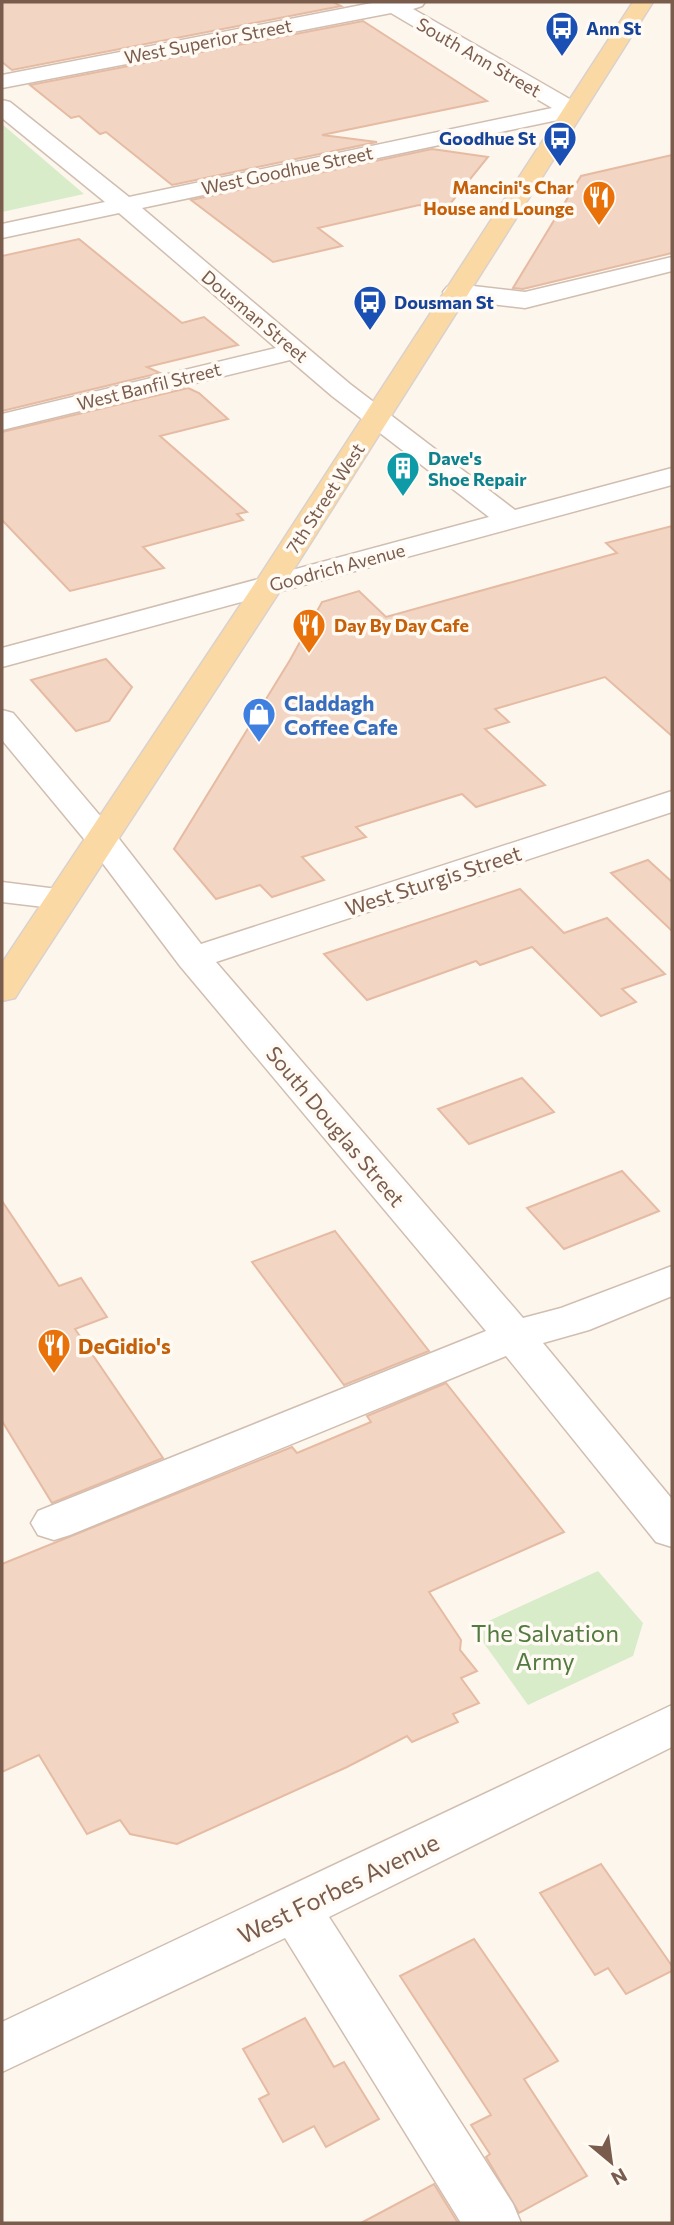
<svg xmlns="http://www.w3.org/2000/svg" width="674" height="2225" font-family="Commissioner,sans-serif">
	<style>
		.green { fill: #d8ecc9 }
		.building { fill: #f3d5c3; stroke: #e6bba3; stroke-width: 2 }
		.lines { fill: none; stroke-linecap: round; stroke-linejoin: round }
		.minor-casing { stroke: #d1beb0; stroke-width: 3 }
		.major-casing { stroke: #dad1cd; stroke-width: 3 }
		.minor { fill: #fff; fill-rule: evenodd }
		.major { fill: #fbd9a5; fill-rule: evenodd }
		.labels { text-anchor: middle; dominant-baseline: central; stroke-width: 7; stroke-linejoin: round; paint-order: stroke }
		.far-transit-label { font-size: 18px; font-weight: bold; fill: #164399; stroke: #fffaf3; text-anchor: start }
		.far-street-label { font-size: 18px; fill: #7a5c4d; stroke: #fffaf3 }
		.far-food-label { font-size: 18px; font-weight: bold; fill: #c56008; stroke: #fffaf3; text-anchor: end }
		.far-culture-label { font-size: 18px; font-weight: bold; fill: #0d838f; stroke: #fffaf3; text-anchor: start }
		.shop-label { font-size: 21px; font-weight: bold; fill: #366cbe; stroke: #fffaf3; text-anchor: start }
		.street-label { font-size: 21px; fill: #7a5c4d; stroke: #fffaf3 }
		.food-label { font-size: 21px; font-weight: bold; fill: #c56008; stroke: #fffaf3; text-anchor: start }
		.near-park-label { font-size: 24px; fill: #537a41; stroke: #fffaf3 }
		.near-street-label { font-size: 24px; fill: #7a5c4d; stroke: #fffaf3 }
	</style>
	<rect width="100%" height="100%" fill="#fdf6ec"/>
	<g class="green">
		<polygon points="2,124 84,194 2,212"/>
		<polygon points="598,1571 643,1623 633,1656 528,1705 473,1628"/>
	</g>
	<g class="building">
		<polygon points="2,2 333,2 341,6 12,70 2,62"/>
		<polygon points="363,21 487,101 322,135 377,142 172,185 106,132 100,134 79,116 71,118 30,85"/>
		<polygon points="432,149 488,157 446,209 419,205 318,228 342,246 273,262 191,200"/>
		<polygon points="672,155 672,253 523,289 513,288 581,176"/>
		<polygon points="79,239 182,323 204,317 238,345 147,367 160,373 2,411 2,256"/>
		<polygon points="188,388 199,393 228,419 160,436 247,512 237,514 243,520 143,547 164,568 70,591 2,520 2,432"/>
		<polygon points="672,526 672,736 605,677 495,709 509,722 485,729 545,785 476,807 462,794 356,827 366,837 302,857 324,880 272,897 260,885 216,899 174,849 290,660 322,602 359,591 386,617 617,553 606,543"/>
		<polygon points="106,659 132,687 109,721 76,731 31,680"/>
		<polygon points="648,860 672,882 672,931 611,873"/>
		<polygon points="520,889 564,933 607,918 665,974 622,989 636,1002 601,1016 532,947 480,965 476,961 367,1000 324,954"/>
		<polygon points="522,1078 554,1112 469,1144 438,1109"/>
		<polygon points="622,1171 659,1211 564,1249 527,1208"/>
		<polygon points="2,1201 59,1286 81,1278 107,1317 75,1329 163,1458 52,1503 2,1421"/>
		<polygon points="335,1231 429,1351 344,1385 252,1262"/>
		<polygon points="446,1383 564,1532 429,1592 461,1640 460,1650 477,1671 461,1678 479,1703 453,1714 458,1722 412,1742 407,1736 347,1767 177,1844 130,1834 120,1820 87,1834 39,1755 2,1772 2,1564 292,1447 297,1453 371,1422 367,1416"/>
		<polygon points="601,1864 672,1966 672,1971 626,1994 608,1968 595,1975 540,1893"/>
		<polygon points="474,1939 558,2061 524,2079 587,2176 519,2213 486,2157 490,2154 471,2125 491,2115 400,1976"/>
		<polygon points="305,2018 334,2067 344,2062 379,2119 326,2147 314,2126 283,2142 259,2099 269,2094 243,2049"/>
		<polygon points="434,2184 458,2223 361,2223"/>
	</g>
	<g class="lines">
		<defs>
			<g id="minor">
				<polygon points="377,2 425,2 422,6 413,9 580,105 583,110 580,115 572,117 142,208 350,384 515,510 672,468 672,485 2,667 2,648 489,517 332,396 290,360 2,430 2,414 276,348 119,213 2,238 2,224 105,202 2,118 2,100 10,102 129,197 552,108 391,13 2,88 2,75"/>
				<polygon points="672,257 672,271 525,308 456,300 447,297 443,292 447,287 456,284 525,292"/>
				<polygon points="2,710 13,713 113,831 201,944 672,791 672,812 216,962 523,1318 561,1308 672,1266 672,1296 589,1330 543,1343 672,1499 672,1547 656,1542 506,1356 70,1535 54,1540 38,1535 31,1523 38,1511 486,1331 180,966 89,845 2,740"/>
				<polygon points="2,882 73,891 79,898 73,905 61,909 2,902"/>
				<polygon points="672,1705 672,1747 329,1917 513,2204 521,2223 461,2223 285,1938 2,2072 2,2022"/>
			</g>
			<polygon id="major" points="633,2 653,2 289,577 20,990 15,998 2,1001 2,963 259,577"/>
		</defs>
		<use href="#minor" class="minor-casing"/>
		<use href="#major" class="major-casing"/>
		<use href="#minor" class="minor"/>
		<use href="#major" class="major"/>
	</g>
	<defs>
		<symbol id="bus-pin" viewBox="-11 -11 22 30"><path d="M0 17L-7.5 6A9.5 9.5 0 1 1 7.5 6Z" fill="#1a4fb4" stroke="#fffaf3"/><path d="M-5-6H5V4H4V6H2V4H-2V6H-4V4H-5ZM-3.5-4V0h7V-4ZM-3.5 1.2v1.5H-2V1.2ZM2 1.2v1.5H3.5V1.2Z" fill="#fff"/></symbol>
		<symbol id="restaurant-pin" viewBox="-11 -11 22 30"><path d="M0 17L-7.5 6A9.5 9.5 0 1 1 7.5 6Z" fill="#e8710a" stroke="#fffaf3"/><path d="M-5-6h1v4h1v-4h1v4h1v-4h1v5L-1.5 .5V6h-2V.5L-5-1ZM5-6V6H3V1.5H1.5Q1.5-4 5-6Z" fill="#fff"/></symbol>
		<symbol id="building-pin" viewBox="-11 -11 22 30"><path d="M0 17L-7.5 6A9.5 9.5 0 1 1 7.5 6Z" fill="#0f9aa8" stroke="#fffaf3"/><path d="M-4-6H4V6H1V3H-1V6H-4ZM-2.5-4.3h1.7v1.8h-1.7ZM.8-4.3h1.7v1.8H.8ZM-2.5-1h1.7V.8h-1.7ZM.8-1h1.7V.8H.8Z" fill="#fff"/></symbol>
		<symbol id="shop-pin" viewBox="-11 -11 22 30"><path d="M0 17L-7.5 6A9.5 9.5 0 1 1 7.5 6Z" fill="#3f7fe0" stroke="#fffaf3"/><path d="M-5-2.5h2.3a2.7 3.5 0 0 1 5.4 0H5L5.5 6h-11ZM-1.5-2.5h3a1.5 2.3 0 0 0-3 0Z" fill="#fff"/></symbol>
	</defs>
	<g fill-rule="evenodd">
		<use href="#bus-pin" x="543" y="9" width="38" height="52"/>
		<use href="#bus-pin" x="541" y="119" width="38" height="52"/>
		<use href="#restaurant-pin" x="580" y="178" width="38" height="52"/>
		<use href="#bus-pin" x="351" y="283" width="38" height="52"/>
		<use href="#building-pin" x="384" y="449" width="38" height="52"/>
		<use href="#restaurant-pin" x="290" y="606" width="38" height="52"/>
		<use href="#shop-pin" x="240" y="695" width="38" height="52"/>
		<use href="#restaurant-pin" x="35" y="1326" width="38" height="52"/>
	</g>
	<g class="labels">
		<g class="far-transit-label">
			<text x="586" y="28">Ann St</text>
			<text x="536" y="138" text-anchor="end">Goodhue St</text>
			<text x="394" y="302">Dousman St</text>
		</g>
		<g class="far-street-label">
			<text transform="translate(208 41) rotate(-11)">West Superior Street</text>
			<text transform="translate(479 57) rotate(30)">South Ann Street</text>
			<text transform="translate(287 170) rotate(-12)">West Goodhue Street</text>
			<text transform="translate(255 316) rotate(40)">Dousman Street</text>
			<text transform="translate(149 386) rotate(-14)">West Banfil Street</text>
			<text transform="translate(325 498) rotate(-57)">7th Street West</text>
			<text transform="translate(337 567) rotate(-15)">Goodrich Avenue</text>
		</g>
		<g class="far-food-label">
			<text x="574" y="187">Mancini's Char<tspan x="574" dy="21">House and Lounge</tspan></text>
			<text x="334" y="625" text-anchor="start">Day By Day Cafe</text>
		</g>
		<g class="far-culture-label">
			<text x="428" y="458">Dave's<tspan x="428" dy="21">Shoe Repair</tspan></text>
		</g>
		<g class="shop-label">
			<text x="284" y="702">Claddagh<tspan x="284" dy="24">Coffee Cafe</tspan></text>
		</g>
		<g class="street-label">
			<text transform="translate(433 880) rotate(-18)">West Sturgis Street</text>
			<text transform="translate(336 1126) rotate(50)">South Douglas Street</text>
		</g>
		<g class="food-label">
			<text x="78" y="1345">DeGidio's</text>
		</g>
		<g class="near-park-label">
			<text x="545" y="1632">The Salvation<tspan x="545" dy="28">Army</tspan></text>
		</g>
		<g class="near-street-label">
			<text transform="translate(338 1888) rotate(-26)">West Forbes Avenue</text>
		</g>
	</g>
	<rect width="674" height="2225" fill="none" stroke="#7a5c4d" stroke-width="7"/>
	<g transform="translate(611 2162) rotate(151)" stroke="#fffaf3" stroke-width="5" paint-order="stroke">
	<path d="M0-5L12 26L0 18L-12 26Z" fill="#7a5c4d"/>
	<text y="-10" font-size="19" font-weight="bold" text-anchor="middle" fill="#7a5c4d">N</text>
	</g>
</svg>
